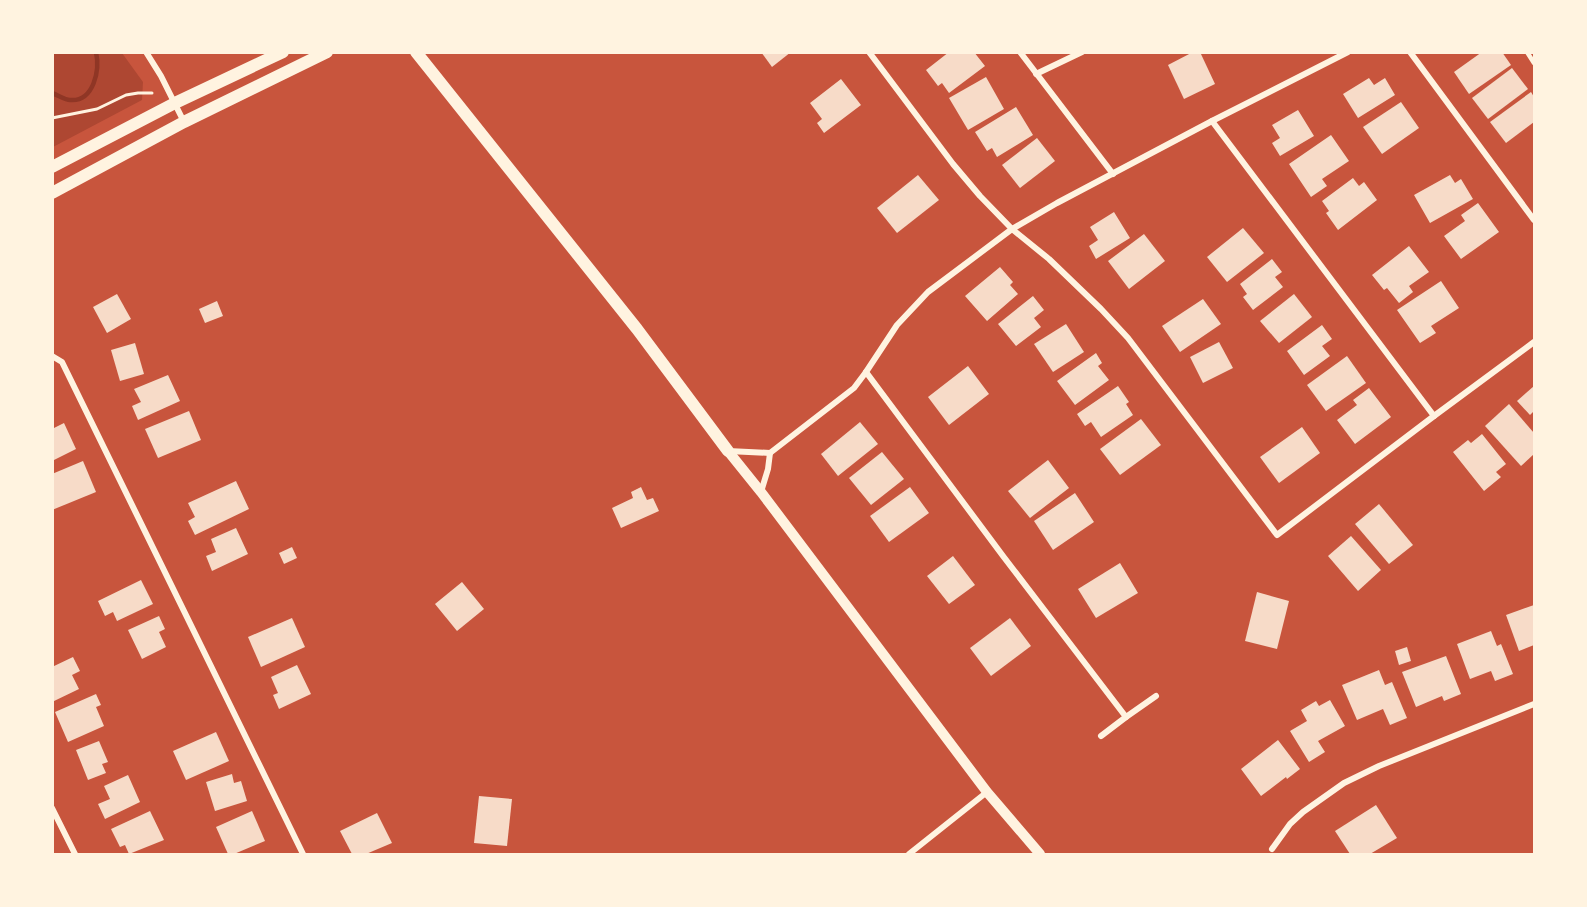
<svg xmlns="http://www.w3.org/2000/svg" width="1587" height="907" font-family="'Exo 2',sans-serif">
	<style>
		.green { fill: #ae4732 }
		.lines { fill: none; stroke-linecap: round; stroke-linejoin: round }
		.stream { stroke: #8f3625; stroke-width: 4.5 }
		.building { fill: #f7dbc8 }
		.path { stroke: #fff3e0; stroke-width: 3 }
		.service { stroke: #fff3e0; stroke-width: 4.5 }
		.minor { stroke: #fff3e0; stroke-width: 6 }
		.tertiary { stroke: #fff3e0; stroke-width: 10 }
		.secondary { stroke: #fff3e0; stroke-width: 12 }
	</style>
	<rect width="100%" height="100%" fill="#c8553d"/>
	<polygon class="green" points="53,53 122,53 143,82 142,100 53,147"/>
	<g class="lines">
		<path class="stream" d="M52,93C58,95 65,100 70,100C94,102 100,70 96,52"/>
	</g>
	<g class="building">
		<polygon points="761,52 791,52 772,67"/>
		<polygon points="949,52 974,52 985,66 949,93 942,83 938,86 926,70"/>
		<polygon points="1193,52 1200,52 1215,84 1184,99 1168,65"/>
		<polygon points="1482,52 1502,52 1511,65 1469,94 1454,72"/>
		<polygon points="1512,68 1528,89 1488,119 1472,98"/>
		<polygon points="986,77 1004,109 968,130 949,98"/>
		<polygon points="1369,78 1374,85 1385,78 1395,95 1358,118 1343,94"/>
		<polygon points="841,79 861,105 824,133 817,123 822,119 810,103"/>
		<polygon points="1531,92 1534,97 1534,122 1506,143 1490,122"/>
		<polygon points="1401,102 1419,128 1382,154 1363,127"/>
		<polygon points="1016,107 1033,135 997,157 992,148 987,151 975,132"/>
		<polygon points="1298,110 1314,136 1280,156 1272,143 1280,138 1272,125"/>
		<polygon points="1331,135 1349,161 1322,179 1327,186 1311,197 1289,164"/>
		<polygon points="1037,138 1055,161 1020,188 1002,165"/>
		<polygon points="918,175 939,200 897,233 877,208"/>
		<polygon points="1450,175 1455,183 1461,179 1473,199 1430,223 1414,195"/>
		<polygon points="1353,178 1359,186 1364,182 1377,200 1338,230 1326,213 1329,211 1322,201"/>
		<polygon points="1478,203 1499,232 1461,259 1444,236 1465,221 1461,215"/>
		<polygon points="1114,212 1130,238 1096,259 1089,246 1098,240 1090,227"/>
		<polygon points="1243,228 1264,253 1227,282 1207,257"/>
		<polygon points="1144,234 1165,261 1129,289 1108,261"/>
		<polygon points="1409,246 1429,272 1409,286 1413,292 1399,303 1387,288 1384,290 1372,275"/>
		<polygon points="1272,259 1282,272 1275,277 1283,287 1253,310 1243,297 1247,294 1240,284"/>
		<polygon points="1000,267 1013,282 1010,285 1018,294 987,321 965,296"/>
		<polygon points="1441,281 1459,308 1431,326 1436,333 1420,343 1397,310"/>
		<polygon points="117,294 131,319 107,333 93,307"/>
		<polygon points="1294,294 1312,317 1279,343 1260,321"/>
		<polygon points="1033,296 1044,310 1034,318 1041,327 1016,346 998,324"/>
		<polygon points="1203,299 1221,324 1180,352 1162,326"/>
		<polygon points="217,301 223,316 205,323 199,309"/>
		<polygon points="1066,324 1084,352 1053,372 1034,344"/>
		<polygon points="1322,325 1332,339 1322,346 1330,356 1304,375 1287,351"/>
		<polygon points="1219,342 1233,368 1203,383 1190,357"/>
		<polygon points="135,343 144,374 120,381 111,350"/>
		<polygon points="1096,353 1102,363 1098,366 1109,380 1075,405 1057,381"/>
		<polygon points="1347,356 1366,383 1326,411 1307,385"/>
		<polygon points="968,366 989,394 949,425 928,397"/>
		<polygon points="168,375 180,401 138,420 132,406 141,402 134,389"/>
		<polygon points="1118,386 1129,402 1126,404 1133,415 1101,437 1091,422 1085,426 1077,414"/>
		<polygon points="1534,386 1534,411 1530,415 1517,401"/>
		<polygon points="1369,388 1391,417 1355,444 1337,420 1357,405 1353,400"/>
		<polygon points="1509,404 1534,433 1534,454 1521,466 1485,426"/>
		<polygon points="189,411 201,440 158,458 145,429"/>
		<polygon points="1141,419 1161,445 1120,475 1100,449"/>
		<polygon points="860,422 878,444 838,476 821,454"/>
		<polygon points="64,423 76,449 52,461 52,429"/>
		<polygon points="1302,427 1320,453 1279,483 1260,457"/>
		<polygon points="1482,434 1506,464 1496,472 1501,477 1484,491 1453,452 1468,440 1471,443"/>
		<polygon points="882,452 904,479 871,505 849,478"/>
		<polygon points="1048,460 1069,488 1030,518 1008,491"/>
		<polygon points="83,461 96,492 52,510 52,474"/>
		<polygon points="236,481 249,509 195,535 188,521 195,517 188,503"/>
		<polygon points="641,487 647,500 653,498 659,511 621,528 612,508 633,498 631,492"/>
		<polygon points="910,487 929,513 889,542 870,516"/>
		<polygon points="1075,493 1094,522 1053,550 1034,521"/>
		<polygon points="1379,504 1413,545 1389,564 1355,524"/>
		<polygon points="236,528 248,554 212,571 206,556 216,552 211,539"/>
		<polygon points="1351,536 1381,570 1358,591 1328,556"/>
		<polygon points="292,547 297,558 284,564 279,553"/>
		<polygon points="953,556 975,585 949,604 927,576"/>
		<polygon points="1120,563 1138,593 1096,618 1078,589"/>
		<polygon points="141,580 153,604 117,621 113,612 105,616 98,601"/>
		<polygon points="462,582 484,609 457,631 435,604"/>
		<polygon points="1257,592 1289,601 1277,649 1245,641"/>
		<polygon points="1534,605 1534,645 1519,651 1506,615"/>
		<polygon points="159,616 165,629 159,632 166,647 142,659 128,630"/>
		<polygon points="292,618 305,647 261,667 248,637"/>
		<polygon points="1010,618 1031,646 991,676 970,648"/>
		<polygon points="1491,631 1497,646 1501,644 1513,674 1495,681 1491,671 1470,679 1457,644"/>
		<polygon points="1407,647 1411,661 1399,665 1395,651"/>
		<polygon points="1446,656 1461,694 1444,701 1442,696 1416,707 1402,672"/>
		<polygon points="73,657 80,671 72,675 79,689 52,702 52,667"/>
		<polygon points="297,665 311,694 279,709 273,695 278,693 271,677"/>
		<polygon points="1379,670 1385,685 1392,682 1407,718 1390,725 1383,709 1357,720 1342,685"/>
		<polygon points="96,694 101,705 96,707 104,726 68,742 55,712"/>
		<polygon points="1330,700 1345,726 1318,741 1325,752 1309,762 1290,731 1307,721 1301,710 1316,701 1319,706"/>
		<polygon points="216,732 229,761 186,780 173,751"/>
		<polygon points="1278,740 1300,769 1287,779 1286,777 1261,796 1241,769"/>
		<polygon points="99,741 108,762 102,764 106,773 88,780 76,750"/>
		<polygon points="232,774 234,783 241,781 247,801 215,811 206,782"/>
		<polygon points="128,775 140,802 105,819 98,804 110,799 104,786"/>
		<polygon points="479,796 512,799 507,846 474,843"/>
		<polygon points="1376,805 1397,838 1370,854 1350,854 1335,831"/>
		<polygon points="150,811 164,840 129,854 125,845 120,847 111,829"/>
		<polygon points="252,811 265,841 234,854 228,854 216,827"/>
		<polygon points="377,813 392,843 366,854 352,854 340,831"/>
	</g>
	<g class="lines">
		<polyline class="path" points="52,118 97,109 126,95 138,93 152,93"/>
		<polyline class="service" points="1527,52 1534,63"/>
		<g class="minor">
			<polyline points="146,52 161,76 184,122"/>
			<polyline points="869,52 953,164 980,196 1012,229 1049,259 1101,309 1128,338 1277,535 1434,416 1534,342"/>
			<polyline points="1020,52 1113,174"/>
			<polyline points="1410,52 1534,220"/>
			<polyline points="1036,74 1082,52"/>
			<polyline points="1212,121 1434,416"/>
			<polyline points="52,356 62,362 303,854"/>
			<polyline points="866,372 1003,556 1126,717"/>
			<polyline points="728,451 770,453 854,388 866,372 897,325 928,292 1012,229 1057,203 1212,121 1348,52"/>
			<polyline points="761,492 768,469 770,453"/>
			<polyline points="1101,736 1126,717 1156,696"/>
			<polyline points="52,808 75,854"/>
			<polyline points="1272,849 1290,824 1303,812 1344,783 1379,766 1534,704"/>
			<polyline points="909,854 987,792"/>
		</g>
		<polyline class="tertiary" points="728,451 761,492 987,792 1040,854"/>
		<g class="secondary">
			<polyline points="416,52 637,329 728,451"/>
			<polyline points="52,167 175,103 283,52"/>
			<polyline points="52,193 184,122 327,52"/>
		</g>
	</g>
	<rect width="1587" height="907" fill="none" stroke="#fff3e0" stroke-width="108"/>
</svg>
